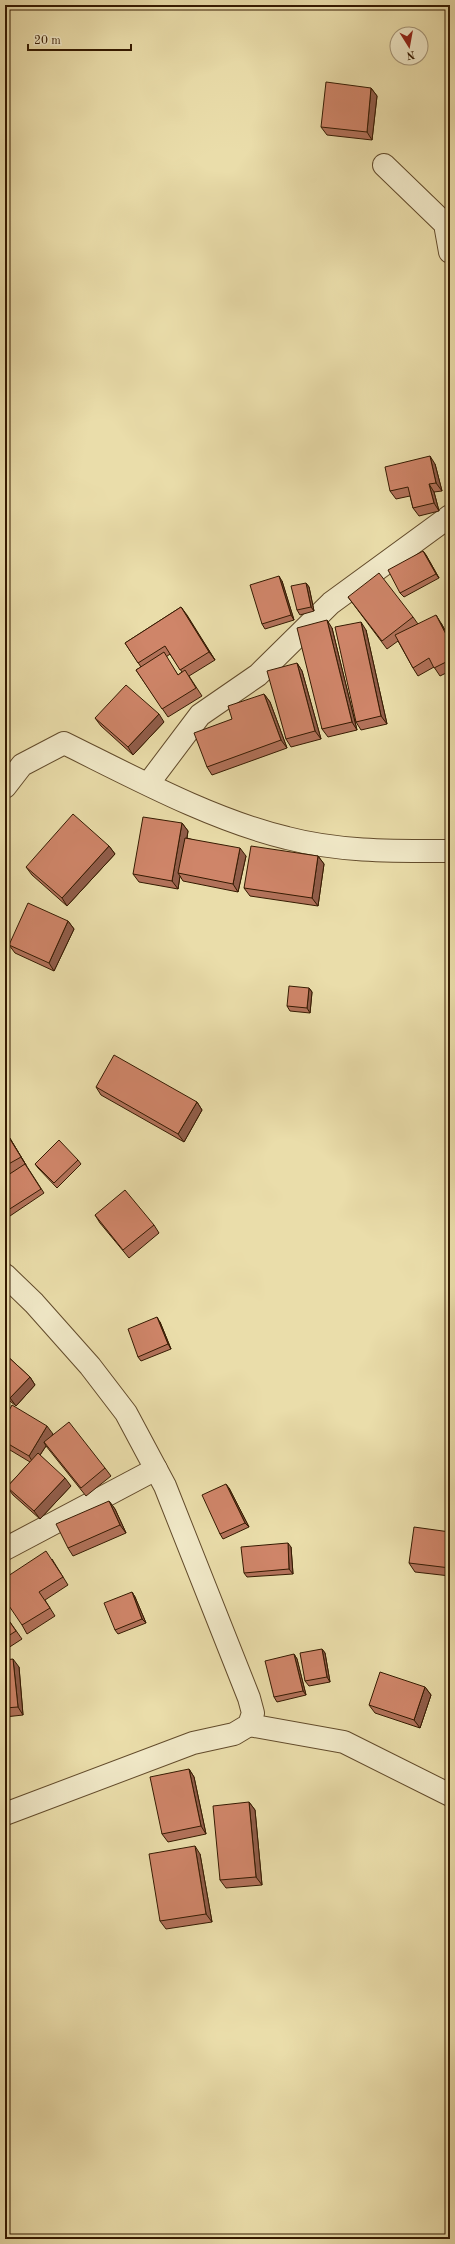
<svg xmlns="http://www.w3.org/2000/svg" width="455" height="2244" font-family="'Old Standard TT',serif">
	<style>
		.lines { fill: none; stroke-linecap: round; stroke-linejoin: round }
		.minor-casing { stroke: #624b2b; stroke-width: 24 }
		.tertiary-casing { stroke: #624b2b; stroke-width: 24 }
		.minor { stroke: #f1e9c8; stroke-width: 22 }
		.tertiary { stroke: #f1e9c8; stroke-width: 22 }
		.wall { fill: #b2725a; stroke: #351a01; fill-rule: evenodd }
		.shaded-wall { fill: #915d4a; stroke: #351a01 }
		.building { fill: #cf8569; stroke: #351a01 }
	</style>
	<rect width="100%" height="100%" fill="#eaddaa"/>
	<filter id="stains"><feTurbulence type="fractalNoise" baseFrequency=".005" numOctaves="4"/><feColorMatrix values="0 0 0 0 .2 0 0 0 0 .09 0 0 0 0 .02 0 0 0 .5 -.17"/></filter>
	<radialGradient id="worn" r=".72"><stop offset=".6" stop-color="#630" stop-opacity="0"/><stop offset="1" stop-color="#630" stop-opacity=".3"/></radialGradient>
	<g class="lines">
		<defs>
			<g id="minor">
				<polyline points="384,165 445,224 450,252"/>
				<polyline points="148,784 200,715 258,675 331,603 450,516"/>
				<polyline points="5,1549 156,1469"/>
				<polyline points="249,1725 344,1742 450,1795"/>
			</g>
			<g id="tertiary">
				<path d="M5,787L22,765L64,743C133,777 212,820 287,838C340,852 395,851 450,851"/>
				<polyline points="5,1275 34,1303 90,1366 126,1413 165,1486 249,1698 253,1713 249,1725 234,1734 193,1743 5,1814"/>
			</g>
		</defs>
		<use href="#minor" class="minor-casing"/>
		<use href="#tertiary" class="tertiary-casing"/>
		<use href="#minor" class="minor"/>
		<use href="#tertiary" class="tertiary"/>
	</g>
	<g class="wall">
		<polygon points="371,88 377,96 372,140 327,135 321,127"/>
		<polygon points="435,464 442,491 434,492 439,511 419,516 413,508 410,496 396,499 390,491"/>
		<polygon points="423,551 426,555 439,578 404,597 400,593"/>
		<polygon points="282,581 294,620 265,629 262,624"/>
		<polygon points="306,583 309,587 314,611 300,615 297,610"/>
		<polygon points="348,597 413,617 418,624 441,623 450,639 450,671 440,676 434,667 418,676 413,668 398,641 387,649"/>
		<path d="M181,607L215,660L189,676L202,696L168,717L136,670L141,667L125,643ZM170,654L182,672L178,675L166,657Z"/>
		<polygon points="332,628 357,730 328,737 322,729"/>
		<polygon points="366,630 387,724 361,730 356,722"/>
		<polygon points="297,663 302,671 321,739 291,747 286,739"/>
		<polygon points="264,694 270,702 287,748 212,775 207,767 232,719"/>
		<polygon points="95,718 164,722 133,755 101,726"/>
		<polygon points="182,823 188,831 187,838 246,856 238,892 183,881 180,876 178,889 139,882 133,874"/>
		<polygon points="109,846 115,854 67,906 32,875 26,867"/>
		<polygon points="318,856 324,864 318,906 250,896 244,888"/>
		<polygon points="68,921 74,929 54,971 15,953 9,945"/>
		<polygon points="309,988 312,992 310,1013 290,1011 287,1006"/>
		<polygon points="96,1087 197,1102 202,1110 184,1142 101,1095"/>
		<polygon points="5,1130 26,1165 44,1193 7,1218 5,1215"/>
		<polygon points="78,1160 81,1164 57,1188 38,1168 35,1164"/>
		<polygon points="95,1215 154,1225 159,1233 129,1258 100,1223"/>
		<polygon points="160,1322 171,1349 141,1361 138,1357"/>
		<polygon points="5,1354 30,1377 35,1385 16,1406 5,1397"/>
		<polygon points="5,1418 53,1434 52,1436 105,1468 111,1476 86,1496 46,1446 40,1455 71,1486 40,1519 13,1495 7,1487 30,1462 5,1447"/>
		<polygon points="229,1488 249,1527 223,1539 220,1534"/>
		<polygon points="109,1501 115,1509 126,1533 73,1556 68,1548"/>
		<polygon points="450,1532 450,1576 415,1572 409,1563"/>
		<polygon points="291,1547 293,1574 247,1577 244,1573"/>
		<polygon points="52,1559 68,1585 45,1600 55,1616 27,1634 22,1625"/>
		<polygon points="132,1592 135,1597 146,1623 118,1634 115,1630"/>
		<polygon points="5,1615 22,1639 5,1650"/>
		<polygon points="322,1649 325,1653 330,1682 309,1686 305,1681"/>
		<polygon points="294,1654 297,1659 306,1695 277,1702 274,1697"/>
		<polygon points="5,1660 19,1667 23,1715 5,1717"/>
		<polygon points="425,1687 431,1695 420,1728 375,1713 369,1705"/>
		<polygon points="189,1769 194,1777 206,1834 168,1842 162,1834"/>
		<polygon points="249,1802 255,1810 262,1885 226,1888 220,1880"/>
		<polygon points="200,1854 212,1922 166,1929 160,1921"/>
		<polygon points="5,1889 8,1896 5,1897"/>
	</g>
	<g class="shaded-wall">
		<polygon points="371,88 377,96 372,140 367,132"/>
		<polygon points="430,456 435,464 442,491 436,483"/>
		<polygon points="429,484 434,492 439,511 434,503"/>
		<polygon points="423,551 426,555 439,578 436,574"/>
		<polygon points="279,576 282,581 294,620 291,615"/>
		<polygon points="306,583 309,587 314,611 311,607"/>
		<polygon points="181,607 187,615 215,660 209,652"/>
		<polygon points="436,615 441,623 450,639 450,642"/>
		<polygon points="327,620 332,628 357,730 352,722"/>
		<polygon points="361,622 366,630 387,724 381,716"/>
		<polygon points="297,663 302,671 321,739 315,731"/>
		<polygon points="264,694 270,702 287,748 281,740"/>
		<polygon points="159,714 164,722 133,755 128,747"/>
		<polygon points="182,823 188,831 181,873 178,873 180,876 178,889 172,881"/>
		<polygon points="109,846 115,854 67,906 62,898"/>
		<polygon points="240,848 246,856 238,892 233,884"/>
		<polygon points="318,856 324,864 318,906 312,898"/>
		<polygon points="68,921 74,929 54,971 49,963"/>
		<polygon points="309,988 312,992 310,1013 307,1008"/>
		<polygon points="197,1102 202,1110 184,1142 178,1134"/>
		<polygon points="5,1130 26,1165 5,1131"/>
		<polygon points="157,1317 160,1322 171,1349 168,1344"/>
		<polygon points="30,1377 35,1385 16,1406 10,1398"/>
		<polygon points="47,1426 53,1434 46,1445 44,1442 46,1446 34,1464 29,1456"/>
		<polygon points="65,1478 71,1486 40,1519 34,1511"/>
		<polygon points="226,1484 229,1488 249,1527 245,1523"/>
		<polygon points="109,1501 115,1509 126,1533 120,1525"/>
		<polygon points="288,1543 291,1547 293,1574 289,1569"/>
		<polygon points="132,1592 135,1597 146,1623 142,1619"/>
		<polygon points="322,1649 325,1653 330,1682 327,1677"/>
		<polygon points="294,1654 297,1659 306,1695 303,1691"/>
		<polygon points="13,1659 19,1667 23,1715 18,1707"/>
		<polygon points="425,1687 431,1695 420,1728 414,1720"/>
		<polygon points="189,1769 194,1777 206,1834 201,1826"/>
		<polygon points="249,1802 255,1810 262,1885 256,1877"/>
		<polygon points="195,1846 200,1854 212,1922 206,1914"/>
	</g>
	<g class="building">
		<polygon points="326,82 371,88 367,132 321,127"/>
		<polygon points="430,456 436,483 429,484 434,503 413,508 408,487 390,491 385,467"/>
		<polygon points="423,551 436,574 400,593 388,570"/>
		<polygon points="379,573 413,617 382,641 348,597"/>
		<polygon points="279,576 291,615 262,624 250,585"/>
		<polygon points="306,583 311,607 297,610 291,586"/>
		<polygon points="181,607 209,652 180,670 165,646 138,663 125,643"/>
		<polygon points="436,615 450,642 450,660 434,668 429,658 413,668 395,635"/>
		<polygon points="327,620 352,722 322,729 297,628"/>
		<polygon points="361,622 381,716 356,722 335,627"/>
		<polygon points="164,652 178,675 185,670 196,688 162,709 136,670"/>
		<polygon points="297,663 315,731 286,739 267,671"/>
		<polygon points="126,685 159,714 128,747 95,718"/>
		<polygon points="264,694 281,740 207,767 194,733 232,719 228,706"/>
		<polygon points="73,814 109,846 62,898 26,867"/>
		<polygon points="143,817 182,823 172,881 133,874"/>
		<polygon points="185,838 240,848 233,884 178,873"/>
		<polygon points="251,846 318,856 312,898 244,888"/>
		<polygon points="28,903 68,921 49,963 9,945"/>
		<polygon points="289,986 309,988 307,1008 287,1006"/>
		<polygon points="114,1055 197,1102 178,1134 96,1087"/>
		<polygon points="5,1131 21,1157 5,1166"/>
		<polygon points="59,1140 78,1160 54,1183 35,1164"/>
		<polygon points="25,1164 41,1189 5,1212 5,1177"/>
		<polygon points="125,1190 154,1225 123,1250 95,1215"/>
		<polygon points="157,1317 168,1344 138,1357 128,1329"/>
		<polygon points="5,1354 30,1377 10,1398 5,1394"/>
		<polygon points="12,1405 47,1426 29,1456 5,1442 5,1418"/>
		<polygon points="69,1422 105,1468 81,1488 44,1442"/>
		<polygon points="38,1453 65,1478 34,1511 7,1487"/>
		<polygon points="226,1484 245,1523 220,1534 202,1495"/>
		<polygon points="109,1501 120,1525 68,1548 56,1524"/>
		<polygon points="414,1527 450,1532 450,1568 409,1563"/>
		<polygon points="288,1543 289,1569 244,1573 241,1547"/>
		<polygon points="46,1551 63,1577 39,1592 50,1608 22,1625 5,1600 5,1578"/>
		<polygon points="132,1592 142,1619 115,1630 104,1603"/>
		<polygon points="5,1615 16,1631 5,1638"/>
		<polygon points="322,1649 327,1677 305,1681 300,1653"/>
		<polygon points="294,1654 303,1691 274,1697 265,1661"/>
		<polygon points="13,1659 18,1707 5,1708 5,1660"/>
		<polygon points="380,1672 425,1687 414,1720 369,1705"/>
		<polygon points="189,1769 201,1826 162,1834 150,1777"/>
		<polygon points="249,1802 256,1877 220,1880 213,1806"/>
		<polygon points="195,1846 206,1914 160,1921 149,1854"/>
	</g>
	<rect width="455" height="2244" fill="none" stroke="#eaddaa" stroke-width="20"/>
	<rect x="6" y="6" width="443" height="2232" fill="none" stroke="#351a01" stroke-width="2"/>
	<rect x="10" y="10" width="435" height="2224" fill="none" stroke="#351a01"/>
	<g transform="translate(409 46) rotate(169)"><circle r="19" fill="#f1e9c8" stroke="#a69678"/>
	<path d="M0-3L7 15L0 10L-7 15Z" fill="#8f2418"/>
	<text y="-6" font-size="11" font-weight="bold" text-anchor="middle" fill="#351a01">N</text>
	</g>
	<path d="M28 44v6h103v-6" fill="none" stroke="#351a01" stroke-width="2"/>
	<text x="34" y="44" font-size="12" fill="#351a01" stroke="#f1e9c8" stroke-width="3" paint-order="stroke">20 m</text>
	<rect width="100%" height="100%" filter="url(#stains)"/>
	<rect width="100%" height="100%" fill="url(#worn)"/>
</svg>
